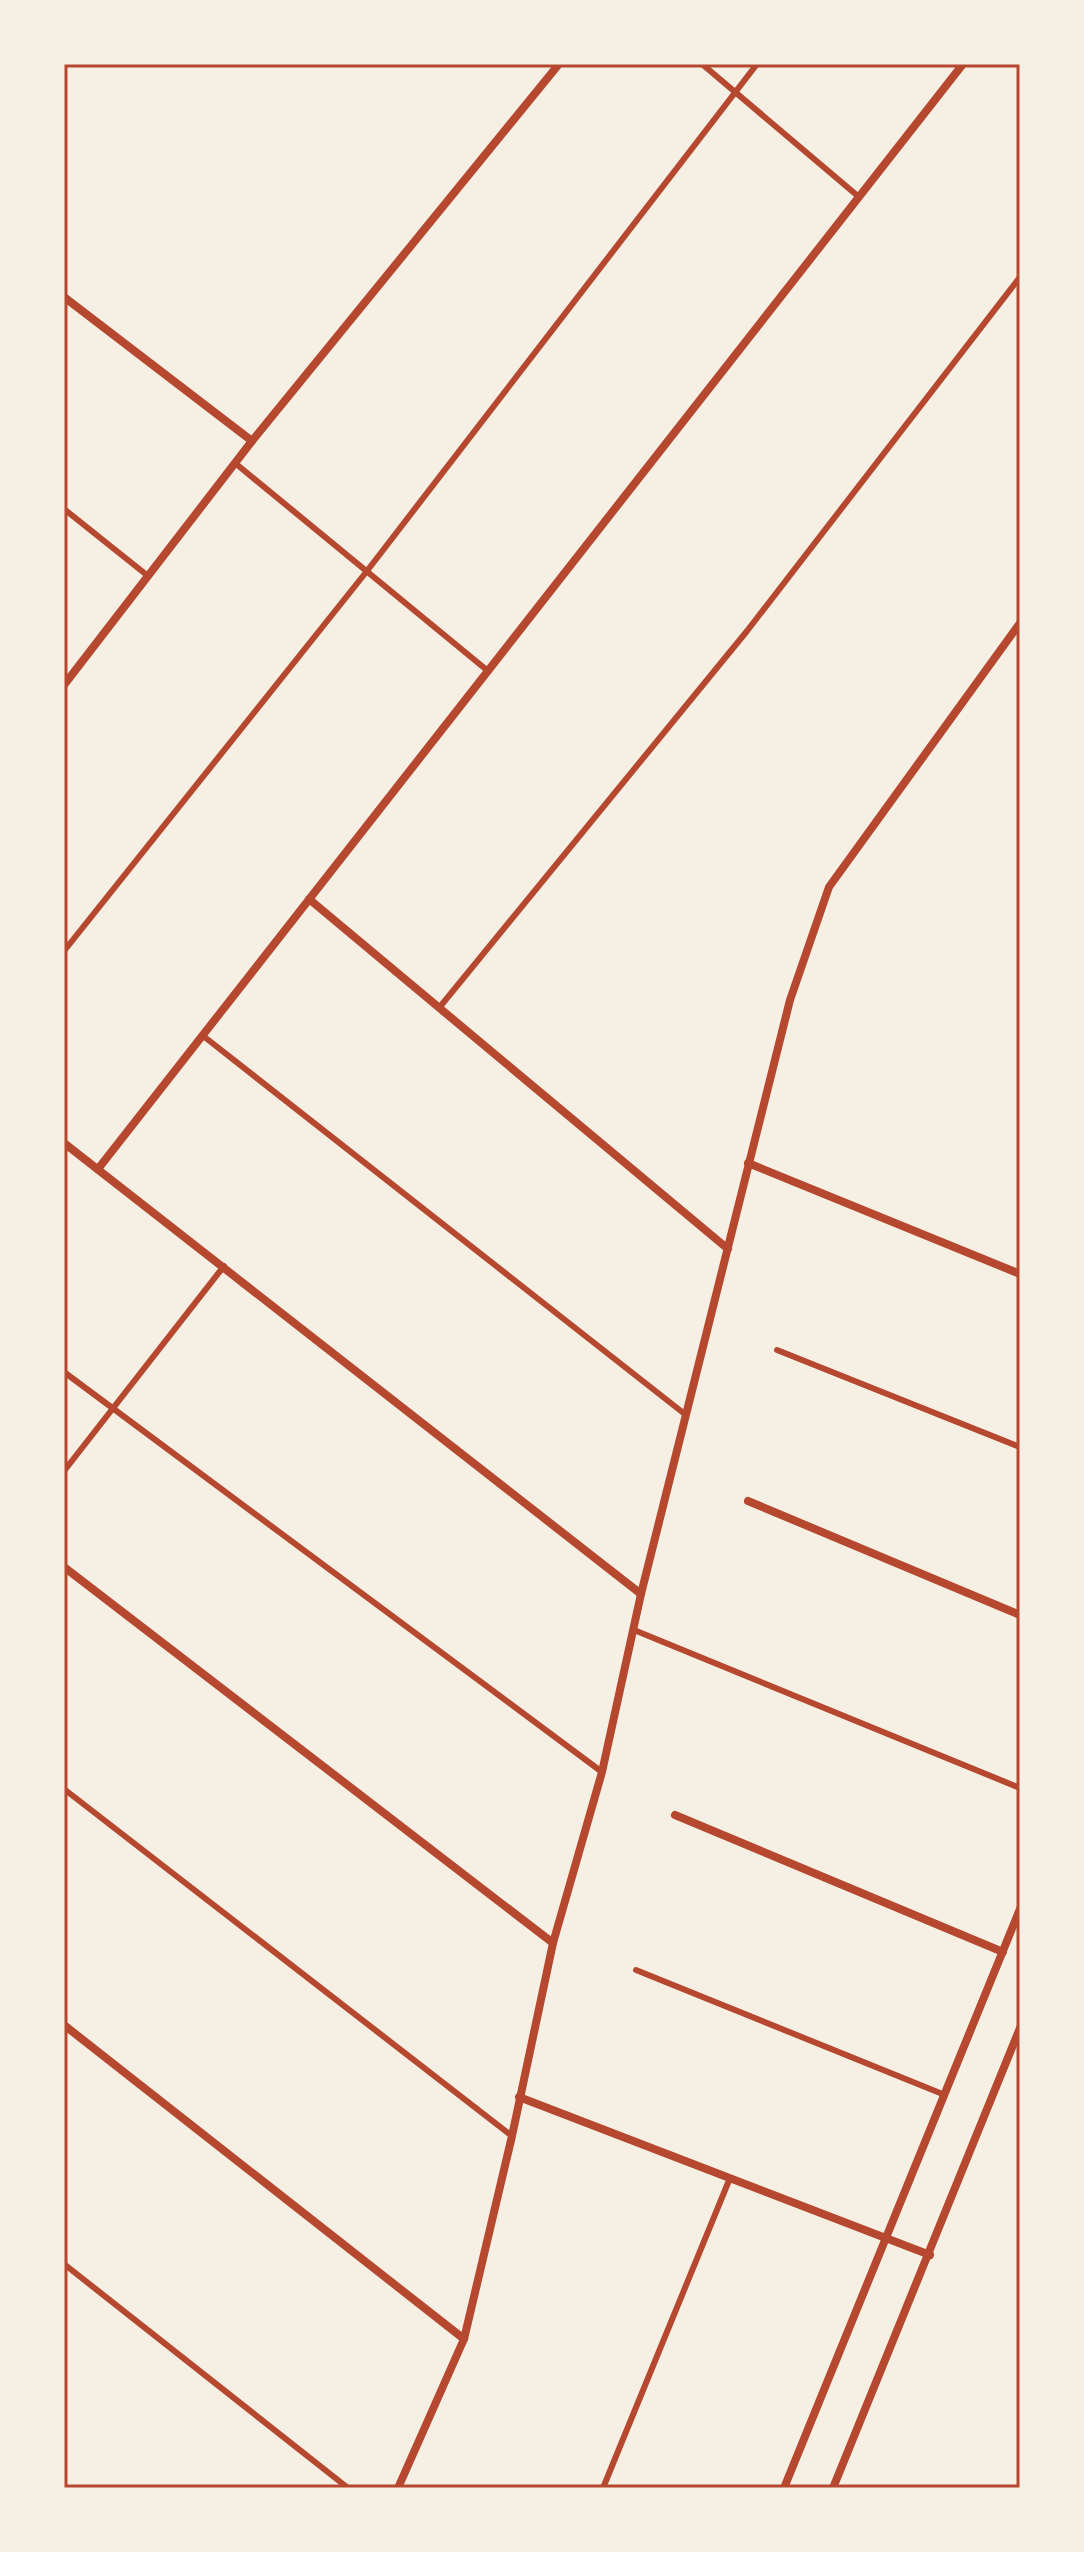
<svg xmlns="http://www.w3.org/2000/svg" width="1084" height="2552" font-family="'Space Grotesk',sans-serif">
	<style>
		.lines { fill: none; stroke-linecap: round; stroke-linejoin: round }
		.service { stroke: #b5482f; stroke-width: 6 }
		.minor { stroke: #b5482f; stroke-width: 8 }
		.neatline { fill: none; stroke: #b5482f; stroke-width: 3 }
	</style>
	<rect width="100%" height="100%" fill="#f6efe4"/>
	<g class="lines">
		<g class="service">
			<polyline points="702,64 859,197"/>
			<polyline points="235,463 488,671"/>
			<polyline points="64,509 148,576"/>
			<polyline points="64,951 367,571 757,64"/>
			<polyline points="439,1008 747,631 1020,277"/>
			<polyline points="202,1035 686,1415"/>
			<polyline points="777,1350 1020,1447"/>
			<polyline points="64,1372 602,1772"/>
			<polyline points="64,1471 224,1266"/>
			<polyline points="634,1630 1020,1788"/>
			<polyline points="64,1789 512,2136"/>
			<polyline points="636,1970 945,2095"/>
			<polyline points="64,2264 348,2488"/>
			<polyline points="603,2488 730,2178"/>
		</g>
		<g class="minor">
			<polyline points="64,297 252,441"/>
			<polyline points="64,685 252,441 559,64"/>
			<polyline points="309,899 728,1249"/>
			<polyline points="64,1143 641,1594"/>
			<polyline points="748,1163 1020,1274"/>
			<polyline points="98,1169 963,64"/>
			<polyline points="748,1501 1020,1615"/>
			<polyline points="64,1567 553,1943"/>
			<polyline points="675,1815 1003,1952"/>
			<polyline points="64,2025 464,2339"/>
			<polyline points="519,2097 930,2255"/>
			<polyline points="398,2488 464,2339 512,2136 553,1943 602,1772 641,1594 790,1000 829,887 1020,623"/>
			<polyline points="784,2488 1020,1909"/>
			<polyline points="833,2488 1020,2028"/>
		</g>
	</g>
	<rect width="1084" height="2552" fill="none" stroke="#f6efe4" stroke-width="132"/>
	<rect x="66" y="66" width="952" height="2420" class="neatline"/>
</svg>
